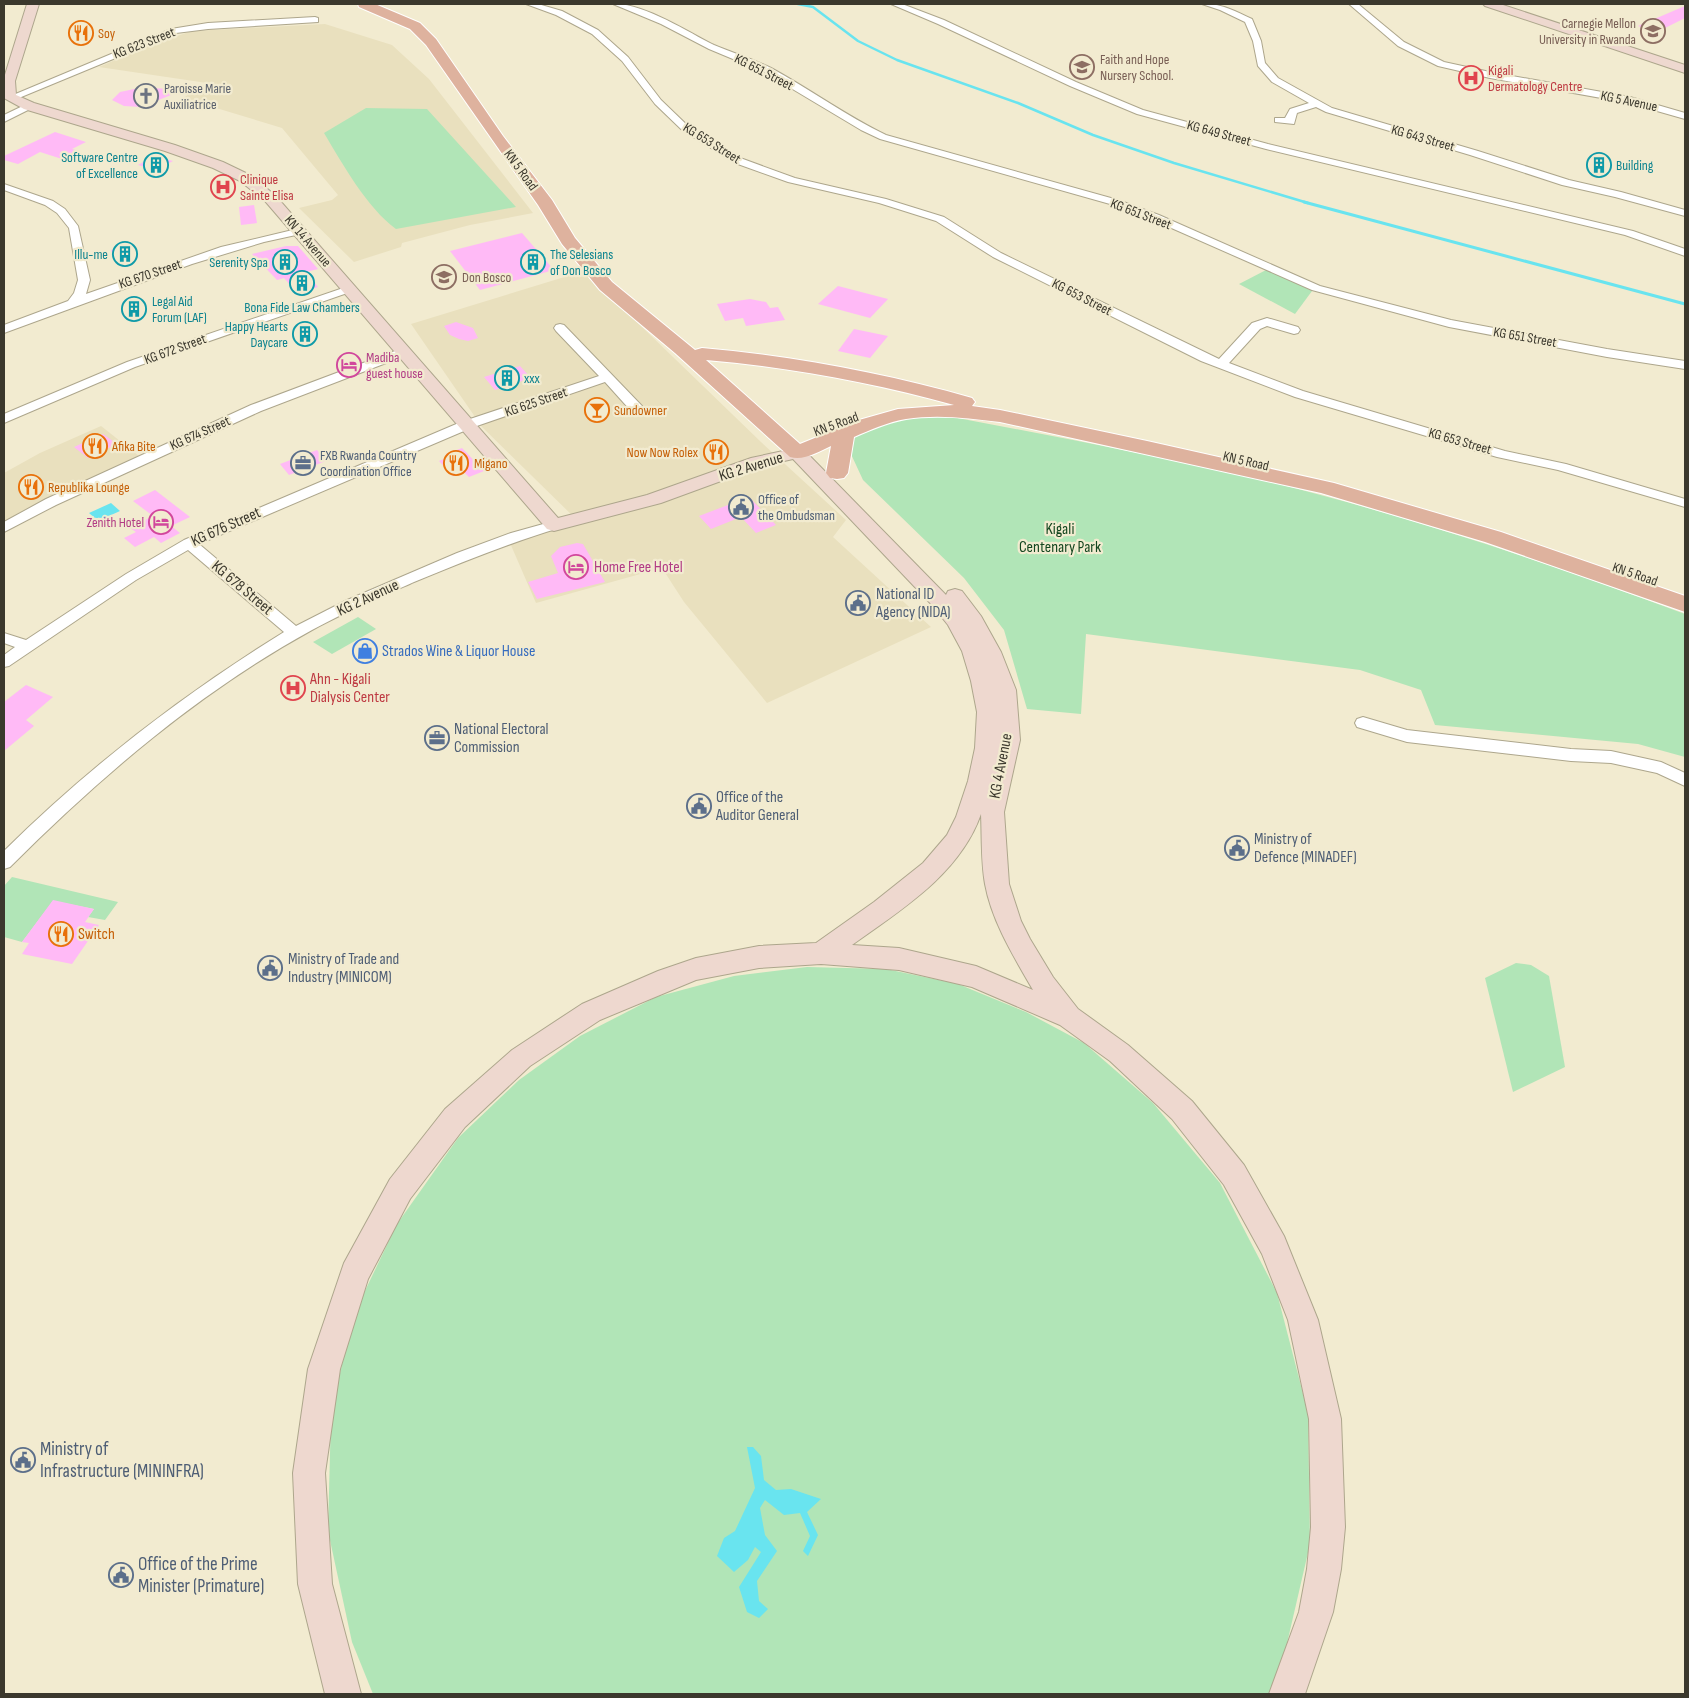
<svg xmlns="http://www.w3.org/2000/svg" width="1689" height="1698" font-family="'Sofia Sans Condensed',sans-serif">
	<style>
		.built { fill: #e9e0be }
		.green { fill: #b1e5b7 }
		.water { fill: #69e4ef }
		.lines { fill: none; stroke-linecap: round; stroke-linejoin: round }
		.stream-far1 { stroke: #69e4ef; stroke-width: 2.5 }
		.stream { stroke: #69e4ef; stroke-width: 3 }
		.building { fill: #ffbaf6 }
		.street-casing { stroke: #ada68c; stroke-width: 2 }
		.secondary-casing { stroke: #ada68c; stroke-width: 2 }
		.primary-casing { stroke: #fff; stroke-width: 2 }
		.street { fill: #fff; fill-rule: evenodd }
		.secondary { fill: #eed8cf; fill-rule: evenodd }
		.primary { fill: #deb29e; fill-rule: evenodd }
		.labels { text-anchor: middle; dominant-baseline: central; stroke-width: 4.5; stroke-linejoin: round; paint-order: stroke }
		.far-education-label { font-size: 14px; fill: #785e54; stroke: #f2ebd0; text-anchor: start }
		.far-food-label { font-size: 14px; fill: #c56008; stroke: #f2ebd0; text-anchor: start }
		.far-street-label { font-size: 14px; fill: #3b382d; stroke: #f2ebd0 }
		.far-health-label { font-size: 14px; fill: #be3a42; stroke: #f2ebd0; text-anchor: start }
		.far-worship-label { font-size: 14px; fill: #5b616d; stroke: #f2ebd0; text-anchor: start }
		.far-culture-label { font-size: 14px; fill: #0d838f; stroke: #f2ebd0; text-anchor: end }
		.far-hotel-label { font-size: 14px; fill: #b23c85; stroke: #f2ebd0; text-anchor: start }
		.far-service-label { font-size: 14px; fill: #4e5e75; stroke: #f2ebd0; text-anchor: start }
		.street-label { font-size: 16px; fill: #3b382d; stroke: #f2ebd0 }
		.park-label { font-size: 16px; fill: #13461f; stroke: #f2ebd0 }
		.hotel-label { font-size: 16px; fill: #b23c85; stroke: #f2ebd0; text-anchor: start }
		.service-label { font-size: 16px; fill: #4e5e75; stroke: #f2ebd0; text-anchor: start }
		.shop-label { font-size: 16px; fill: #366cbe; stroke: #f2ebd0; text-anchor: start }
		.health-label { font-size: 16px; fill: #be3a42; stroke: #f2ebd0; text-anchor: start }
		.food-label { font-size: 16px; fill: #c56008; stroke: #f2ebd0; text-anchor: start }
		.near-service-label { font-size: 19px; fill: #4e5e75; stroke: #f2ebd0; text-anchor: start }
	</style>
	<rect width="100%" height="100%" fill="#f2ebd0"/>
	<g class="built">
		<polygon points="325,24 392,45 429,79 533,213 470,225 402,243 401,247 354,262 299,208 332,200 338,195 282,128 183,98 207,83 99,67 147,46 192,31"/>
		<polygon points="584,271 761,442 846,520 833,537 931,627 767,703 684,602 662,568 536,603 510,543 579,522 482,427 411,324"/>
		<polygon points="101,426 139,456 4,521 4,473 40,453"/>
	</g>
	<g class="green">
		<path d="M366,108L427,109L516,207L396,229C367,208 342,163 324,133Z"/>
		<polygon points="1268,269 1315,287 1295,314 1239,284"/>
		<path d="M947,416C1048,435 1149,454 1249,477C1397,512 1543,561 1685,614V757L1638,744L1435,725L1421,690L1360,670L1086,634L1081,714L1027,709L1004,630L964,578L863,480L850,452L851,435L902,418Z"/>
		<polygon points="358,617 376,629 332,654 313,642"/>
		<polygon points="12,877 118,902 105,920 88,917 94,909 53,901 22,942 4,937 4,886"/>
		<polygon points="1516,963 1531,965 1549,976 1565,1067 1513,1092 1485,978"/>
		<polygon points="807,967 886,969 958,984 1026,1012 1084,1043 1153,1103 1220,1183 1277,1293 1308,1413 1310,1544 1279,1678 1269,1694 373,1694 352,1642 328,1531 331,1415 352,1318 397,1224 458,1138 519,1080 580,1036 656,997 734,976"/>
	</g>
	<g class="water">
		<polygon points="111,503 120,511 98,521 89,513"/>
		<polygon points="747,1447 753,1447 761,1456 764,1480 776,1490 791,1489 821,1499 807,1512 818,1535 808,1556 803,1551 810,1536 800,1513 784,1515 765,1500 760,1508 765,1535 777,1551 757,1581 759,1601 768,1609 759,1618 747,1612 739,1587 761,1552 755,1547 748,1560 734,1572 717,1556 724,1538 735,1531 755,1488"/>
	</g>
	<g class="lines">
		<polyline class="stream-far1" points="798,4 813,7 858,41 897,60 1018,103 1093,135 1174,163 1308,203"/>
		<polyline class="stream" points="1304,202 1685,304"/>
	</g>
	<g class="building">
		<polygon points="1685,6 1685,18 1657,32 1638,26"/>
		<polygon points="139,88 186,89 141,107 124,106 112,100 120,92"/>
		<polygon points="55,132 86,142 72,149 79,151 62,159 40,152 18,164 4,160 4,156"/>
		<polygon points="154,156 173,161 156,170 138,165"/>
		<polygon points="254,205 257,223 241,225 239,207"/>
		<polygon points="522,233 554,270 480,290 450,251"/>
		<polygon points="134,245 138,258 116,263 111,250"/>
		<polygon points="286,246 298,246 318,269 306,272 318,287 297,293 284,278 277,280 252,254"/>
		<polygon points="838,286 888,299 870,318 818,304"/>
		<polygon points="750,299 766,302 770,308 778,307 785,320 746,326 743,318 725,321 717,304"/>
		<polygon points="456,322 473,328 478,338 468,341 459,339 450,335 444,326"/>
		<polygon points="854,329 888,336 870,358 838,351"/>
		<polygon points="520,366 531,378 495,390 484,377"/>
		<polygon points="103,434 117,444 88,458 74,447"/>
		<polygon points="462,448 484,471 469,477 464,472 453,476 439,461 449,457 446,454"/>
		<polygon points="317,450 326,461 289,475 280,464"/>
		<polygon points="155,490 190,517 171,526 180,533 161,543 154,537 135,547 124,538 136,532 130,528 153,516 133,501"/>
		<polygon points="749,497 776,525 756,533 741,517 711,529 699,516"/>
		<polygon points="577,543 583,544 605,582 537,599 528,582 558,573 551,556 560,547"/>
		<polygon points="26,685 53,697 26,720 34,726 4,751 4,702"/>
		<polygon points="53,900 94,909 85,922 99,925 72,964 22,954 29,943 22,942"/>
	</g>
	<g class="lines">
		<defs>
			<g id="street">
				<polygon points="526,4 538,4 562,11 598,30 628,57 661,100 688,126 743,159 795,178 886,199 944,217 1001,253 1219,359 1252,323 1267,318 1298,327 1300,330 1298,333 1294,334 1267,326 1260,329 1229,363 1303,391 1505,451 1566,464 1685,499 1685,507 1558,470 1497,457 1295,397 1201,361 993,257 936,221 879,203 788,182 735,163 682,130 655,104 622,61 592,34 556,15"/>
				<path d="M613,4C642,2 688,32 714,45C733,53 753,59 771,68C810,89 846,116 886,135L1118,200L1159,215L1320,286L1451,320L1607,349L1685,361V369L1607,357L1449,327L1312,290L1151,219L1110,204L880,139L861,130L764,72L709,49L661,24Z"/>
				<polygon points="891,4 902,4 944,20 1076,82 1143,110 1268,144 1633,231 1685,249 1685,256 1625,235 1266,149 1137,114 1070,86 938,24"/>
				<path d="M1202,4C1221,3 1235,11 1252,19L1261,41L1265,63L1278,78L1332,108L1478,151L1569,180L1621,192L1685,210V216L1615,197L1562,185L1470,155L1326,112L1316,107L1297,113L1294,124L1275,122V118H1285L1290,109L1309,103L1272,82L1258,66L1253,41L1245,22L1220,10Z"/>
				<polygon points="1349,4 1358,4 1404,42 1444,62 1490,72 1630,97 1685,113 1685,119 1629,103 1490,78 1438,66 1398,46"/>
				<polygon points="315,17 318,18 318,22 208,29 176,33 14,100 11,101 6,98 171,29 208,23"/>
				<polygon points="29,103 32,104 32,108 4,122 4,115"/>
				<polygon points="4,184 53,201 65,209 78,226 90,280 86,294 221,247 301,228 306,231 305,233 264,242 192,264 4,333 4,325 68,301 74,293 78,280 69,228 57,213 45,205 4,190"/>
				<polygon points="349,286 353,287 355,289 353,291 135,367 4,423 4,414 127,362"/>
				<path d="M560,324L564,325L642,406L643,409L642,412H632L605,382L471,428L199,544L296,626L345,601L457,553L511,533L554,521L559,522L561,525L559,528C509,543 462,562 414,582C380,597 345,612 312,630C199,692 100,777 10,867L4,869V851C89,767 182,695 284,632L188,550L136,580L9,666L4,667V655L15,647L4,643V633L26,640L126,574L184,540L461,422L599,376L556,331L554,328L556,325Z"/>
				<polygon points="403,348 407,349 409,352 407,355 261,411 56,505 4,532 4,522 46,499 251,405"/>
				<polygon points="1363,717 1407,730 1571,749 1611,751 1661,762 1685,773 1685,786 1657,773 1611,763 1571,761 1407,742 1357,727 1355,723 1357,719"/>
			</g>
			<g id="secondary">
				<path d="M27,4H39L15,81L16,95L34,103L175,145L223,162L250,175L275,195L558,518L647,495L751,458L797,448L803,449L946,595L948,591L955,589L962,591L981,616L1001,652L1016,690L1020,740L1004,812L1009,884L1021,921L1030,939L1053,977L1078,1009L1128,1045L1192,1101L1244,1165L1284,1236L1318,1320L1341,1419L1345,1527L1341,1569L1333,1612L1305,1694H1269L1299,1612L1307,1569L1311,1527L1309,1419L1288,1320L1262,1254L1224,1185L1172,1119L1110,1061L1060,1025L972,987L899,970L821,964L759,968L696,980L600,1020L530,1066L465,1127L410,1199L368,1279L340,1369L325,1473L332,1584L361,1694H325L298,1584L293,1473L308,1369L344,1263L390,1179L445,1109L512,1050L582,1004L658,971L696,958L759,946L816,943L874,902L923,863L947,835L956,817L968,781L975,748L977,712L971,681L962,651L948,625L932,605L793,459L762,466L661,503L554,531L547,529L265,201L240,181L213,168L165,151L24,109L4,98V78ZM981,814C982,837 981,862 985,884C992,922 1014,957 1033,990L976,966L899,948L852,945C901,910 960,874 981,814Z"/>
				<polygon points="1483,4 1500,4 1685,65 1685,73 1485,6"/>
			</g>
			<path id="primary" d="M358,4H375L420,23L436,39L503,136L552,200L575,238L612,282L695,350L702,348C793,356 884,373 972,398L975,402L972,406L1000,410L1147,441L1334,483L1501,532L1685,596V612L1485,542L1321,493L1000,422C969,418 937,414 906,419C888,422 870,430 854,437L848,473L844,478L837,479L830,478L826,473L831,446C818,452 804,461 790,457L675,353L600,290L562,244L538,205L426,45L410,29L359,7ZM706,360C789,367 874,383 954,405L898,409L859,420L800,444Z"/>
		</defs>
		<use href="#street" class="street-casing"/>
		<use href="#secondary" class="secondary-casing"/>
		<use href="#primary" class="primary-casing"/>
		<use href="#street" class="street"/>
		<use href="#secondary" class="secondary"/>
		<use href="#primary" class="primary"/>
	</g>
	<defs>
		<symbol id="university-ring" viewBox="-11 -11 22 22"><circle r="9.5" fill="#f2ebd0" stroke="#8d6e63" stroke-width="1.5"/><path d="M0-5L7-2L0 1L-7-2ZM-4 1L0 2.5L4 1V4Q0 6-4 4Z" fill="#8d6e63"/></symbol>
		<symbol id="restaurant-ring" viewBox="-11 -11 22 22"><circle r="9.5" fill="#f2ebd0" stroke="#e8710a" stroke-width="1.5"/><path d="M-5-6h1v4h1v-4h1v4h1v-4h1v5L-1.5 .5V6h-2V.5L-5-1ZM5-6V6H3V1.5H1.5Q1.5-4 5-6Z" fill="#e8710a"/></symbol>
		<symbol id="school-ring" viewBox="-11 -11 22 22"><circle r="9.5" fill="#f2ebd0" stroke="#8d6e63" stroke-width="1.5"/><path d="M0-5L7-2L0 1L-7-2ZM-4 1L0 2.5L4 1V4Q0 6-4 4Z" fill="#8d6e63"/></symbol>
		<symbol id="hospital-ring" viewBox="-11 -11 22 22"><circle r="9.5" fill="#f2ebd0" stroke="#e0444e" stroke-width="1.5"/><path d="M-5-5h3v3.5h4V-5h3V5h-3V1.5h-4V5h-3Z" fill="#e0444e"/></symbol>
		<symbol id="church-ring" viewBox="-11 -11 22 22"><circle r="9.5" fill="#f2ebd0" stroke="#6b7280" stroke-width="1.5"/><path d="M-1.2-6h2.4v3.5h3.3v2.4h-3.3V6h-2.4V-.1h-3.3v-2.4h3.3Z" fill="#6b7280"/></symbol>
		<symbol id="building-ring" viewBox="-11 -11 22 22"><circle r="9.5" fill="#f2ebd0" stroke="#0f9aa8" stroke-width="1.5"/><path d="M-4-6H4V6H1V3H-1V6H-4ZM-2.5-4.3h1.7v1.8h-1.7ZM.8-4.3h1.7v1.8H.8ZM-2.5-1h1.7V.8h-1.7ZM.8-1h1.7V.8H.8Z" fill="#0f9aa8"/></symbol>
		<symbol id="hotel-ring" viewBox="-11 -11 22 22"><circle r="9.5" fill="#f2ebd0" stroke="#d1479c" stroke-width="1.5"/><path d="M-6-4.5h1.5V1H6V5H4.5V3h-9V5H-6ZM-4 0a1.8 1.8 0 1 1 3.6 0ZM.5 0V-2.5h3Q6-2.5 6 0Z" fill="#d1479c"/></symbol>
		<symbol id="bar-ring" viewBox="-11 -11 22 22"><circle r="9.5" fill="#f2ebd0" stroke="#e8710a" stroke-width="1.5"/><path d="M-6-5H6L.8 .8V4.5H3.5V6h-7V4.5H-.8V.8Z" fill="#e8710a"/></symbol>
		<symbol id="office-ring" viewBox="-11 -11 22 22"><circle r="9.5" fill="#f2ebd0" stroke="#5c6f8a" stroke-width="1.5"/><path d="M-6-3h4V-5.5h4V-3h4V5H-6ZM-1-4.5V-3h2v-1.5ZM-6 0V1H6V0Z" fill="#5c6f8a"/></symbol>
		<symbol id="civic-ring" viewBox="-11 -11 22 22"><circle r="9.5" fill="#f2ebd0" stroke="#5c6f8a" stroke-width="1.5"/><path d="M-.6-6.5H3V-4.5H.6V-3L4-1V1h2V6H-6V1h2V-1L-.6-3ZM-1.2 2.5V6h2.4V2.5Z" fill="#5c6f8a"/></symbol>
		<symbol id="shop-ring" viewBox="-11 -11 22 22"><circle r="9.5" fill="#f2ebd0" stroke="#3f7fe0" stroke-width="1.5"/><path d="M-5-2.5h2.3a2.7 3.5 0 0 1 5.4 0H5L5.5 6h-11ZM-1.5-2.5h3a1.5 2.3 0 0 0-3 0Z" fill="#3f7fe0"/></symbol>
	</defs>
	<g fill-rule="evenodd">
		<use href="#university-ring" x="1639" y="17" width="28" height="28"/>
		<use href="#restaurant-ring" x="67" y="19" width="28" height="28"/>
		<use href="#school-ring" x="1068" y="53" width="28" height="28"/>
		<use href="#hospital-ring" x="1457" y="64" width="28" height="28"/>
		<use href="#church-ring" x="132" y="82" width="28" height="28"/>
		<use href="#building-ring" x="142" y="151" width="28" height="28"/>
		<use href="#building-ring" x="1585" y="151" width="28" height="28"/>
		<use href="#hospital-ring" x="209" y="173" width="28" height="28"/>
		<use href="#building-ring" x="111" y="240" width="28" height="28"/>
		<use href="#building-ring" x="271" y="248" width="28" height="28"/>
		<use href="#building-ring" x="519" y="248" width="28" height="28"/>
		<use href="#school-ring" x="430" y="263" width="28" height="28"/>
		<use href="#building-ring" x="288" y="269" width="28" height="28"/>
		<use href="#building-ring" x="120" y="295" width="28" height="28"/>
		<use href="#building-ring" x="291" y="320" width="28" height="28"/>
		<use href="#hotel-ring" x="335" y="351" width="28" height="28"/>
		<use href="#building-ring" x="493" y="364" width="28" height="28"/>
		<use href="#bar-ring" x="583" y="396" width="28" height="28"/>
		<use href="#restaurant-ring" x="81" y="432" width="28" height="28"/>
		<use href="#restaurant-ring" x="702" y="438" width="28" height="28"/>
		<use href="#office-ring" x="289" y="449" width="28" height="28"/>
		<use href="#restaurant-ring" x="442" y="449" width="28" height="28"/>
		<use href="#restaurant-ring" x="17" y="473" width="28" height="28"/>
		<use href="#civic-ring" x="727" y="493" width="28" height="28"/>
		<use href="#hotel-ring" x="147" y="508" width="28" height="28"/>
		<use href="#hotel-ring" x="562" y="553" width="28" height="28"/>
		<use href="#civic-ring" x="844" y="589" width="28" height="28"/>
		<use href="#shop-ring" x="351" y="637" width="28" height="28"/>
		<use href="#hospital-ring" x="279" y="674" width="28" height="28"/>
		<use href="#office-ring" x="423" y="724" width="28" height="28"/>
		<use href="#civic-ring" x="685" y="792" width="28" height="28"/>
		<use href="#civic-ring" x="1223" y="834" width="28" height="28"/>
		<use href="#restaurant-ring" x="47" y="920" width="28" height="28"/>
		<use href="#civic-ring" x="256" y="954" width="28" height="28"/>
		<use href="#civic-ring" x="9" y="1446" width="28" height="28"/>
		<use href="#civic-ring" x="107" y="1561" width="28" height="28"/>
	</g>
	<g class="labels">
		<g class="far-education-label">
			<text x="1636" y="23" text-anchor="end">Carnegie Mellon<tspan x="1636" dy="16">University in Rwanda</tspan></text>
			<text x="1100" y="59">Faith and Hope<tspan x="1100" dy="16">Nursery School.</tspan></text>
			<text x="462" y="277">Don Bosco</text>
		</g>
		<g class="far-food-label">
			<text x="98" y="33">Soy</text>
			<text x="614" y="410">Sundowner</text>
			<text x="112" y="446">Afika Bite</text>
			<text x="698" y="452" text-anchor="end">Now Now Rolex</text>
			<text x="474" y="463">Migano</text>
			<text x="48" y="487">Republika Lounge</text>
		</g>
		<g class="far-street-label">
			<text transform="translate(144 43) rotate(-21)">KG 623 Street</text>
			<text transform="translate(764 72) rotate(27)">KG 651 Street</text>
			<text transform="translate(1629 101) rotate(12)">KG 5 Avenue</text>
			<text transform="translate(1219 133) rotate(15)">KG 649 Street</text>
			<text transform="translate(1423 138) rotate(16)">KG 643 Street</text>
			<text transform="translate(712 143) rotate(32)">KG 653 Street</text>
			<text transform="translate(521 170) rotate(54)">KN 5 Road</text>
			<text transform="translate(1141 214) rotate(21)">KG 651 Street</text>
			<text transform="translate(308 241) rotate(49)">KN 14 Avenue</text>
			<text transform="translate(150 274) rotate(-19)">KG 670 Street</text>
			<text transform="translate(1082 297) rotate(27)">KG 653 Street</text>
			<text transform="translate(1525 337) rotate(10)">KG 651 Street</text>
			<text transform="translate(175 349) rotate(-20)">KG 672 Street</text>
			<text transform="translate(536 402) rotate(-19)">KG 625 Street</text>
			<text transform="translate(836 424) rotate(-20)">KN 5 Road</text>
			<text transform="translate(200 433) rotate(-24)">KG 674 Street</text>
			<text transform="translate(1460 441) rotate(16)">KG 653 Street</text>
			<text transform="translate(1246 461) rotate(13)">KN 5 Road</text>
			<text transform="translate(1635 574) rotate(19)">KN 5 Road</text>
		</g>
		<g class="far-health-label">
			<text x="1488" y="70">Kigali<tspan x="1488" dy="16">Dermatology Centre</tspan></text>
			<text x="240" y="179">Clinique<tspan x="240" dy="16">Sainte Elisa</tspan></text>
		</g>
		<g class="far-worship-label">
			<text x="164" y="88">Paroisse Marie<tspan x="164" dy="16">Auxiliatrice</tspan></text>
		</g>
		<g class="far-culture-label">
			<text x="138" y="157">Software Centre<tspan x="138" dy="16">of Excellence</tspan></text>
			<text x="1616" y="165" text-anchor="start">Building</text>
			<text x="108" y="254">Illu-me</text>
			<text x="550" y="254" text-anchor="start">The Selesians<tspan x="550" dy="16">of Don Bosco</tspan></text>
			<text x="268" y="262">Serenity Spa</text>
			<text x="152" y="301" text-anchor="start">Legal Aid<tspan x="152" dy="16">Forum (LAF)</tspan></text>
			<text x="302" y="307" text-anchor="middle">Bona Fide Law Chambers</text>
			<text x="288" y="326">Happy Hearts<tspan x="288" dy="16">Daycare</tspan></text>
			<text x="524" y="378" text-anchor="start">xxx</text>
		</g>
		<g class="far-hotel-label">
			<text x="366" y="357">Madiba<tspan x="366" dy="16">guest house</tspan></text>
			<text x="144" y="522" text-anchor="end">Zenith Hotel</text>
		</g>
		<g class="far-service-label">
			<text x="320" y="455">FXB Rwanda Country<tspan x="320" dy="16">Coordination Office</tspan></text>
			<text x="758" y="499">Office of<tspan x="758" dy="16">the Ombudsman</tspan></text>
		</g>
		<g class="street-label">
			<text transform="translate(751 467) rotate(-17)">KG 2 Avenue</text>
			<text transform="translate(226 527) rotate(-24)">KG 676 Street</text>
			<text transform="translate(242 588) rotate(40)">KG 678 Street</text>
			<text transform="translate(368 598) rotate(-25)">KG 2 Avenue</text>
			<text transform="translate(1001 766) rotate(-79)">KG 4 Avenue</text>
		</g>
		<g class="park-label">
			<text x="1060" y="529">Kigali<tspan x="1060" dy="18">Centenary Park</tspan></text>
		</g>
		<g class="hotel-label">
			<text x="594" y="567">Home Free Hotel</text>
		</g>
		<g class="service-label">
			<text x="876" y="594">National ID<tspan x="876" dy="18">Agency (NIDA)</tspan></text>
			<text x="454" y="729">National Electoral<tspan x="454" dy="18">Commission</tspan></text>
			<text x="716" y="797">Office of the<tspan x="716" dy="18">Auditor General</tspan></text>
			<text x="1254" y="839">Ministry of<tspan x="1254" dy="18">Defence (MINADEF)</tspan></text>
			<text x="288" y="959">Ministry of Trade and<tspan x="288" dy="18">Industry (MINICOM)</tspan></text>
		</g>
		<g class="shop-label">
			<text x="382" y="651">Strados Wine &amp; Liquor House</text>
		</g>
		<g class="health-label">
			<text x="310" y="679">Ahn - Kigali<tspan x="310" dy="18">Dialysis Center</tspan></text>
		</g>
		<g class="food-label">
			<text x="78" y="934">Switch</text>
		</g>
		<g class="near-service-label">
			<text x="40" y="1449">Ministry of<tspan x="40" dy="22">Infrastructure (MININFRA)</tspan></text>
			<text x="138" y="1564">Office of the Prime<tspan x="138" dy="22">Minister (Primature)</tspan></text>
		</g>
	</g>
	<rect width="1689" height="1698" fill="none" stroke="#3b382d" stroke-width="10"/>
</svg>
